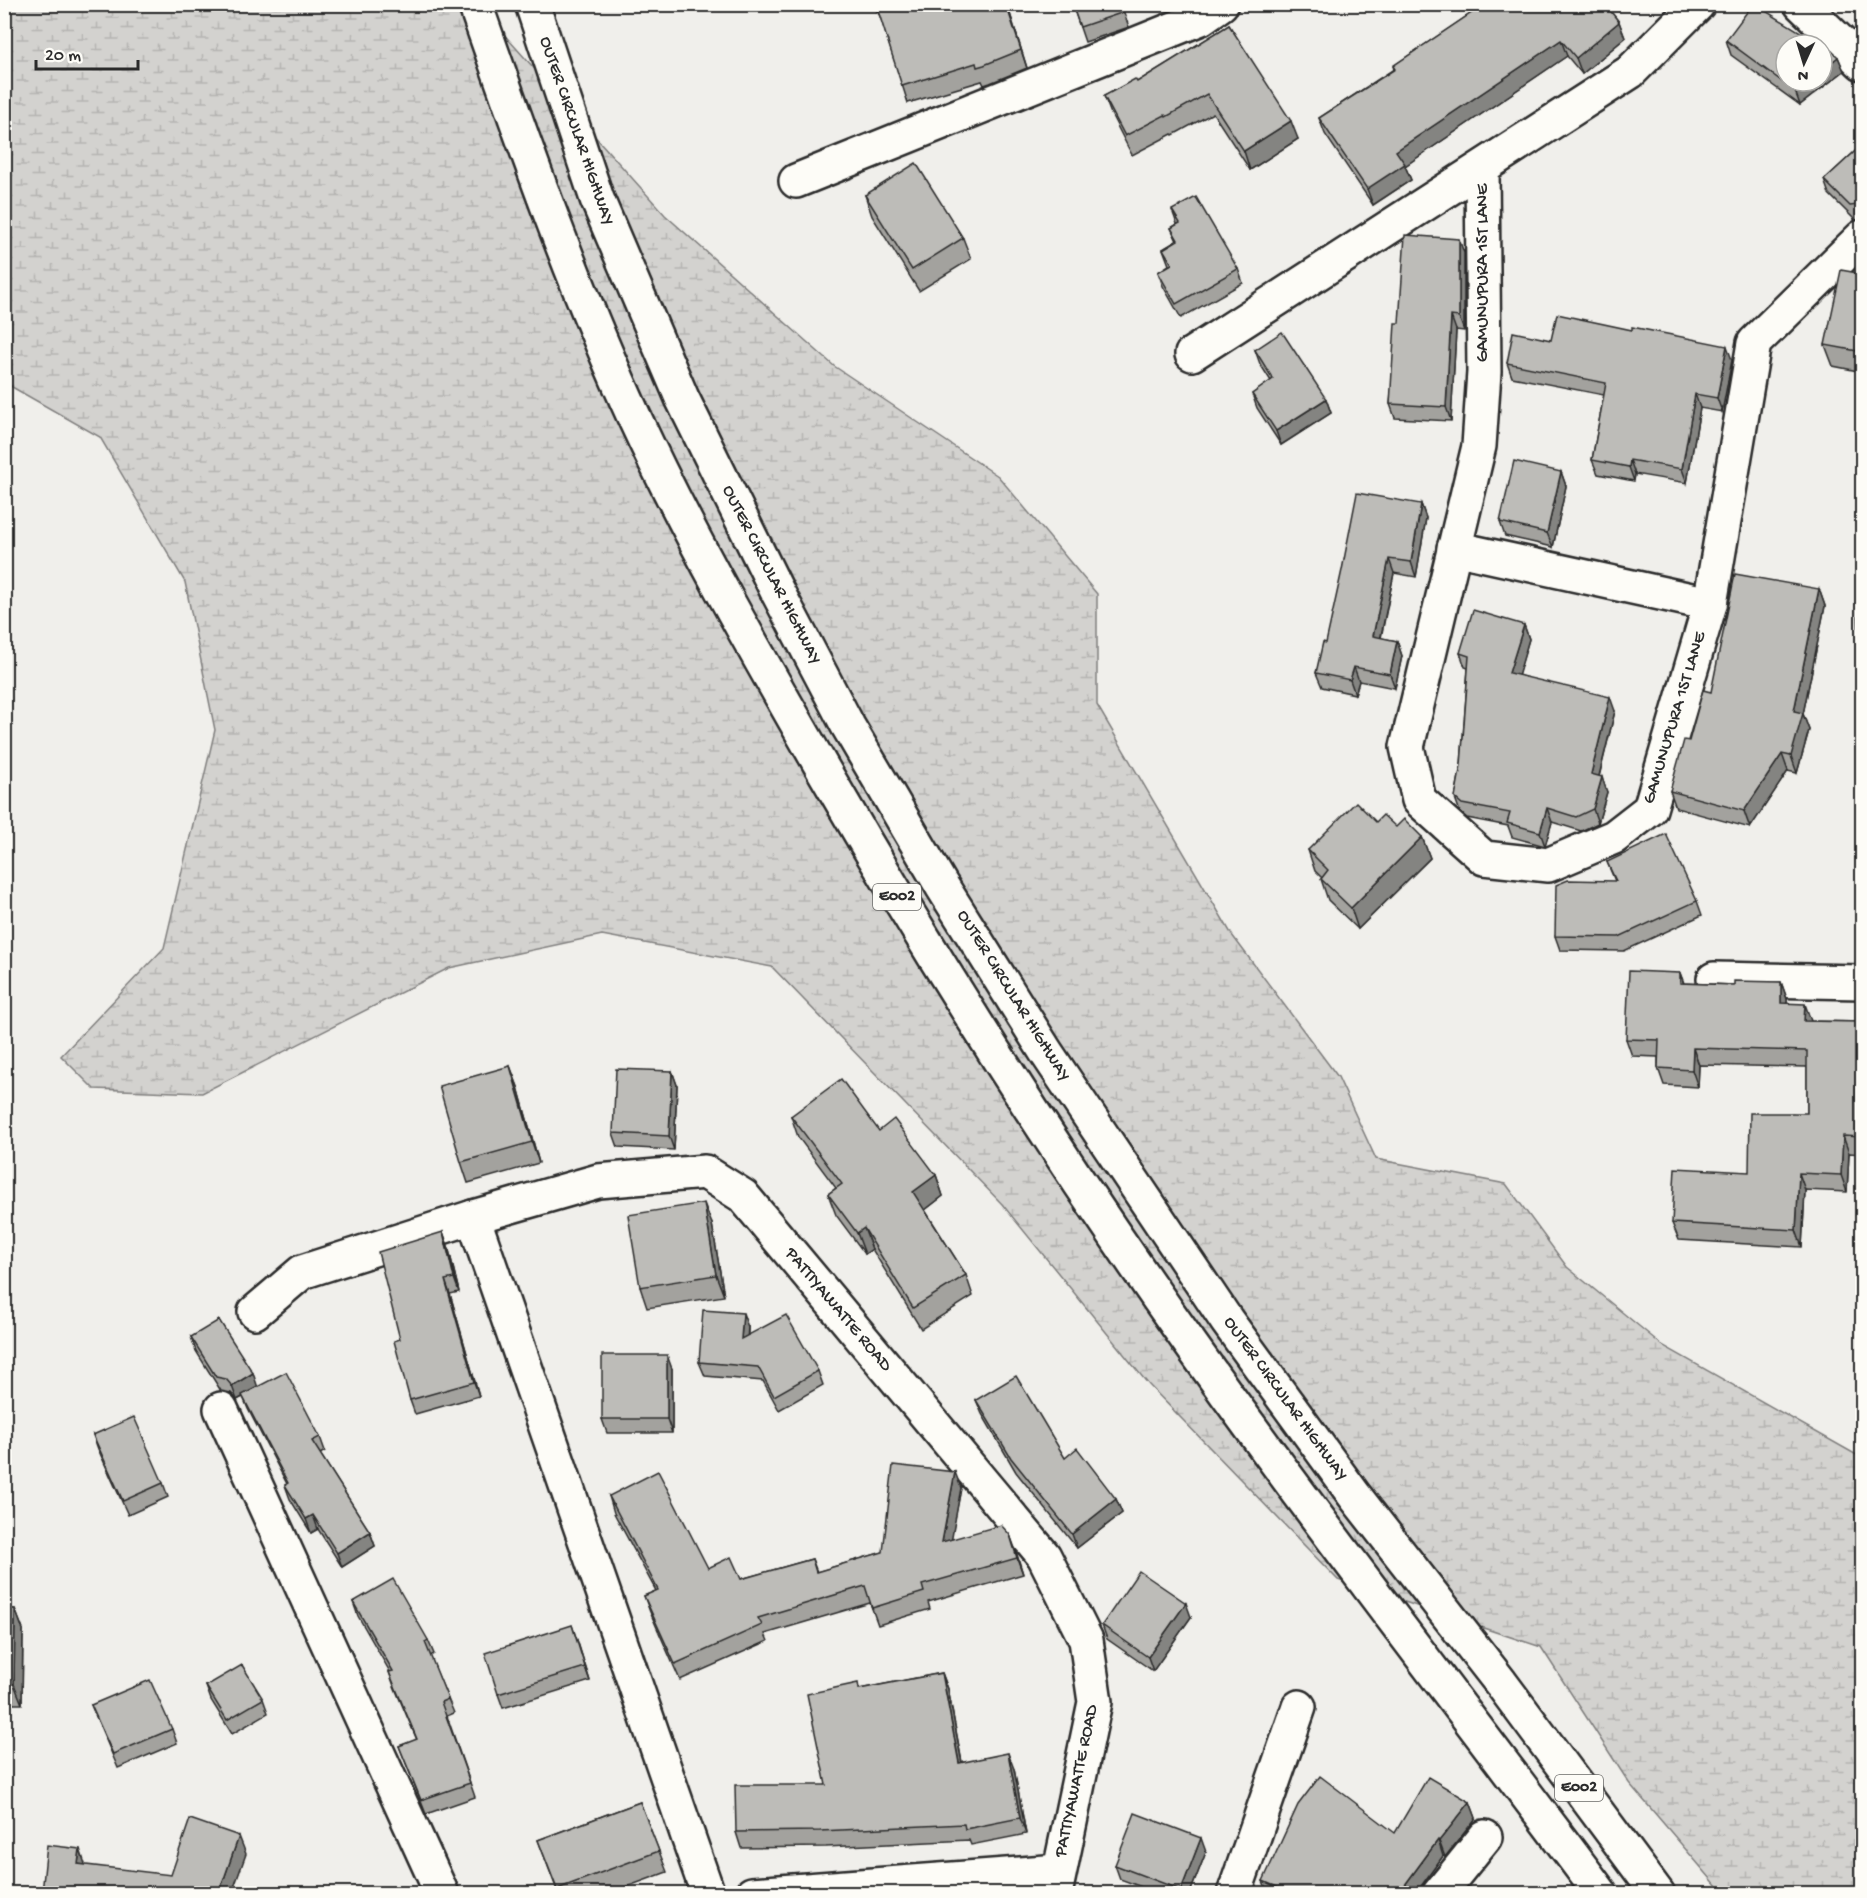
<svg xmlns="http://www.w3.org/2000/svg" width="1867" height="1898" font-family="'Gochi Hand',sans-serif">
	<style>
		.wetland { fill: url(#wetland-marsh); stroke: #7f7e7d; stroke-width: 1.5 }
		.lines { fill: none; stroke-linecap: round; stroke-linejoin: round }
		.street-casing { stroke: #2b2b2b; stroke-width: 38 }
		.highway-casing { stroke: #2b2b2b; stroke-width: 38 }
		.street { stroke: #fdfcf7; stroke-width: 33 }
		.highway { stroke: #fdfcf7; stroke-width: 33 }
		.wall { fill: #a3a29e; stroke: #2b2b2b; stroke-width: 1.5 }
		.shaded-wall { fill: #848481; stroke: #2b2b2b; stroke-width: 1.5 }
		.building { fill: #bdbcb8; stroke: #2b2b2b; stroke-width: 1.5 }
		.labels { text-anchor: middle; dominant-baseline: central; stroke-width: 4.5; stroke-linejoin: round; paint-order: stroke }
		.shield { fill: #fdfcf7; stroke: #6a6a68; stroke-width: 1.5 }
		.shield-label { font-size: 16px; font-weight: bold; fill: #2b2b2b }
		.street-label { font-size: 18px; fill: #2b2b2b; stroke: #fdfcf7 }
	</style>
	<defs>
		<pattern id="wetland-marsh" width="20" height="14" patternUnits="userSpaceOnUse" patternTransform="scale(1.5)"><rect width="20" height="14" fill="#d3d2cf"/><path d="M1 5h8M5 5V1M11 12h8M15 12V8" fill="none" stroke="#b5b4b2"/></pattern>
	</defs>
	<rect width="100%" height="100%" fill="#f0efeb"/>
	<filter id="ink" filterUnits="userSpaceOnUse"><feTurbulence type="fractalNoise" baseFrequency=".0167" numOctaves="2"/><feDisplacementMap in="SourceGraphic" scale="12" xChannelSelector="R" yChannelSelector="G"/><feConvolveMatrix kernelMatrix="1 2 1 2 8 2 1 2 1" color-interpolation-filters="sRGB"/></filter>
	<g filter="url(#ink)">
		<polygon class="wetland" points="5,5 480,5 484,12 665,215 834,366 998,476 1097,594 1097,705 1232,935 1338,1077 1376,1159 1506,1184 1567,1267 1662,1345 1862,1458 1862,1893 1723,1893 1629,1783 1541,1647 1338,1580 1149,1385 1002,1204 772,967 602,935 449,968 202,1093 94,1089 61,1056 164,948 215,730 185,582 100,437 5,383"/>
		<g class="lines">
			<defs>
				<g id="street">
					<polyline points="1801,4 1862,63"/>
					<polyline points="1482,169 1484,372 1479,446 1407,747 1419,800 1484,858 1548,865 1614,837 1650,809 1710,604 1754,343 1862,237"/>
					<polyline points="796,181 1201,18 1221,4"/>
					<polyline points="1192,354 1630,72 1698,4"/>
					<polyline points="1454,548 1710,604"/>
					<polyline points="1714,979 1862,982"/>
					<polyline points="473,1217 708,1894"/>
					<polyline points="255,1312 302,1272 473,1217 598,1181 705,1172 743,1196 1044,1556 1086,1640 1095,1702 1055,1894"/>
					<polyline points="221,1409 442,1894"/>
					<polyline points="752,1894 1059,1871"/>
					<polyline points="1234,1894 1299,1707"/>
					<polyline points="1439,1894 1485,1837"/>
				</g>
				<g id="highway">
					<path d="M475,4C524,144 573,284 635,419C691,540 758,656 824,771C937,967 1058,1157 1189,1342C1322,1529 1464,1710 1601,1894"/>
					<polyline points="532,4 597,199 682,398 776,589 848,726 942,886 1046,1052 1227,1321 1354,1495 1501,1683 1658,1894"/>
				</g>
			</defs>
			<use href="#street" class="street-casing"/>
			<use href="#highway" class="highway-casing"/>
			<use href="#street" class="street"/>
			<use href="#highway" class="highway"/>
		</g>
		<g class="wall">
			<polygon points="872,4 1007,4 1027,68 990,83 984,85 982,81 908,103 880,16"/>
			<polygon points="1072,4 1121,4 1129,27 1085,42"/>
			<polygon points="1485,4 1619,4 1611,12 1619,22 1625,38 1582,74 1567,56 1405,166 1411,180 1373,205 1325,134 1319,118 1394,69 1393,66"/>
			<polygon points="1855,4 1863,4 1863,12"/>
			<polygon points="1229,25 1298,139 1250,170 1213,113 1173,135 1172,134 1132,155 1111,114 1104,96 1137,82"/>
			<polygon points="1726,40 1838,57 1844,71 1800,105 1731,55"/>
			<polygon points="1863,144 1863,219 1855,220 1829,194 1824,180"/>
			<polygon points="865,195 963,238 971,259 919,291 872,216"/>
			<polygon points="1172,210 1238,269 1243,283 1181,318 1163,286 1158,272 1169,265 1163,249 1177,241 1171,228 1177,224"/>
			<polygon points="1464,253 1464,331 1456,330 1451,421 1395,418 1390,404 1399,323"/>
			<polygon points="1863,274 1863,372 1833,366 1825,345"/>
			<polygon points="1255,350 1326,399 1331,413 1281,445 1257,408 1252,394 1271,381 1260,364"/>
			<polygon points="1732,360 1722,412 1700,408 1687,483 1635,474 1634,481 1598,474 1592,460 1604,395 1512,377 1507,363"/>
			<polygon points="1561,472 1566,486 1553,547 1505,536 1500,522"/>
			<polygon points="1421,504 1426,518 1416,577 1394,573 1381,638 1397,641 1402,656 1395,688 1359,681 1355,694 1322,687 1316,673 1326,643"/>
			<polygon points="1819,589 1825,606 1803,714 1809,730 1797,773 1788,771 1750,828 1676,808 1670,791 1689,741 1711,692"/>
			<polygon points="1863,600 1863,667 1859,658"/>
			<polygon points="1524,625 1529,639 1518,675 1615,711 1599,777 1607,792 1598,823 1581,831 1552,822 1545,846 1512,837 1508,826 1467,818 1460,812 1455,798 1461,765 1468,668 1465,667 1460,653"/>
			<polygon points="1376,822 1396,827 1422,837 1430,858 1358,929 1328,900 1321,879 1322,878 1315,871 1308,850"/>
			<polygon points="1607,862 1697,901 1702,915 1624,951 1560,950 1555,936 1615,881"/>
			<polygon points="1680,973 1684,983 1734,985 1781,982 1787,999 1787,1003 1811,1021 1863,1022 1863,1154 1849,1153 1847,1192 1805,1190 1802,1247 1679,1240 1672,1223 1749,1172 1807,1113 1807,1067 1699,1065 1698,1087 1664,1085 1658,1068 1658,1057 1632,1056 1626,1039"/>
			<polygon points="510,1066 518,1087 539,1163 468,1183 461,1162"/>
			<polygon points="672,1071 677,1085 674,1150 618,1147 613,1133"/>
			<polygon points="791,1116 879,1131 936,1175 943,1196 925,1210 966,1275 973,1296 921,1329 872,1249 865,1254 836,1215 828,1194 836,1188 798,1137"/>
			<polygon points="712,1224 724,1296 647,1308 640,1287"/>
			<polygon points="443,1232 448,1246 459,1292 450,1294 479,1396 415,1414 410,1400 400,1339"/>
			<polygon points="748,1327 748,1336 818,1371 823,1385 779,1410 763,1381 705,1376 699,1362"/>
			<polygon points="191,1337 258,1387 320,1437 325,1451 320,1454 370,1532 375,1546 342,1567 318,1529 311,1533 290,1499 285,1485 287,1484 248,1409 243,1397 237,1400 231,1393 221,1391 196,1351"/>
			<polygon points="672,1369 672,1433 607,1433 602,1419"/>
			<polygon points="976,1400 1065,1458 1116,1499 1122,1513 1077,1548 1016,1472 982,1414"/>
			<polygon points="93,1435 163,1483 168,1497 128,1515 98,1449"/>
			<polygon points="961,1488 951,1539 1010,1535 1023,1574 928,1602 930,1609 878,1625 870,1603 765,1634 768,1641 680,1680 650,1612 644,1596 656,1591 614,1513 609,1496 708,1568 741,1579 812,1559 817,1572 883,1552"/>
			<polygon points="353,1602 428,1640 434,1654 430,1656 454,1713 447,1716 475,1797 426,1814 399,1746 417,1740 394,1686 389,1672 390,1672 358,1616"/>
			<polygon points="4,1609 15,1609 23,1630 22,1704 4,1704"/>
			<polygon points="1191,1617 1153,1671 1107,1639 1102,1625"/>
			<polygon points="577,1640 590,1681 503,1708 498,1694"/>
			<polygon points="942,1673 948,1689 962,1762 1014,1769 1026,1834 971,1845 969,1840 826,1847 741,1848 736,1832 826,1785 860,1689"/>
			<polygon points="206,1686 263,1699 268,1713 232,1734 211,1700"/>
			<polygon points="91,1705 172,1729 177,1743 118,1768"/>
			<polygon points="640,1802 667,1872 610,1893 558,1893 538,1840"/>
			<polygon points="1470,1802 1476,1818 1445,1857 1443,1856 1416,1893 1268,1893 1263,1881 1395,1833"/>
			<polygon points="1206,1852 1190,1893 1158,1893 1120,1879 1115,1865"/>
		</g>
		<g class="shaded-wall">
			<polygon points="1006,4 1007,4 1027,68 1021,50"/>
			<polygon points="1602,4 1619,4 1606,15"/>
			<polygon points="1619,22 1625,38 1582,74 1576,58"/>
			<polygon points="1561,40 1567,56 1405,166 1411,180 1373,205 1367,189 1396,151"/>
			<polygon points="1838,57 1844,71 1800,105 1795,91 1808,81 1822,81 1822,70"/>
			<polygon points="1291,121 1298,139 1250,170 1244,151"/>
			<polygon points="1863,200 1863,217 1858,205"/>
			<polygon points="1459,239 1464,253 1464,331 1459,317"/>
			<polygon points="1451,316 1456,330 1451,421 1446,407"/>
			<polygon points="1727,346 1732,360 1722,412 1717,398"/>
			<polygon points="1695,394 1700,408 1687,483 1682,469"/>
			<polygon points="1326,399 1331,413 1281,445 1276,431"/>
			<polygon points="1630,460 1635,474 1634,481 1629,467"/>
			<polygon points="1561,472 1566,486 1553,547 1547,533"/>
			<polygon points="1421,504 1426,518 1416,577 1411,562"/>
			<polygon points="1389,559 1394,573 1378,650 1373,636"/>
			<polygon points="1819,589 1825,606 1803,714 1809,730 1797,773 1791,756 1794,711"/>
			<polygon points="1524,625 1529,639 1515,687 1509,673"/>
			<polygon points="1397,641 1402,656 1395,688 1390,674"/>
			<polygon points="1354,667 1359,681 1355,694 1350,680"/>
			<polygon points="1610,697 1615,711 1596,788 1591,774"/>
			<polygon points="1782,754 1788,771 1750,828 1744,811"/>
			<polygon points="1602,777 1607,792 1598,823 1593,809"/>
			<polygon points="1547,808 1552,822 1545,846 1540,832"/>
			<polygon points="1422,837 1430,858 1358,929 1351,908"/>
			<polygon points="1680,973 1686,990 1680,983"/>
			<polygon points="1781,982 1787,999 1787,1020 1781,1003"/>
			<polygon points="1805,1004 1811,1021 1811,1038 1804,1021"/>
			<polygon points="1693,1048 1699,1065 1698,1087 1692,1070"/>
			<polygon points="510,1066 518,1087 539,1163 532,1142"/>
			<polygon points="672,1071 677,1085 674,1150 669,1136"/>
			<polygon points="1843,1136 1849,1153 1847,1192 1841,1175"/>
			<polygon points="1799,1173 1805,1190 1802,1247 1796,1230"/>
			<polygon points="936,1175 943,1196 921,1213 913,1192"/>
			<polygon points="704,1203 712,1224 724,1296 716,1275"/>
			<polygon points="864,1228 872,1249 865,1254 857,1233"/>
			<polygon points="443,1232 448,1246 459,1292 454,1278"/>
			<polygon points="445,1280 450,1294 479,1396 474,1382"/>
			<polygon points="743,1313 748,1327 746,1354 741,1339"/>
			<polygon points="667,1355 672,1369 672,1433 667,1419"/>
			<polygon points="253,1373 258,1388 237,1400 232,1386"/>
			<polygon points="955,1472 961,1488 948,1559 942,1542"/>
			<polygon points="1116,1499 1122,1513 1077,1548 1072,1534"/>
			<polygon points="313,1515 318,1529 311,1533 306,1519"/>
			<polygon points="370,1532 375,1546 342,1567 337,1553"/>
			<polygon points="1010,1535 1016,1551 1023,1574 1017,1558"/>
			<polygon points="1186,1603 1191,1617 1153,1671 1148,1657"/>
			<polygon points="15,1609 23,1630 22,1704 14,1684"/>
			<polygon points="572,1625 577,1640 590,1681 585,1667"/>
			<polygon points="942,1673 948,1689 965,1779 959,1763"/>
			<polygon points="1008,1753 1014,1769 1026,1834 1020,1818"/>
			<polygon points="1470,1802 1476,1818 1445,1857 1439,1841"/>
			<polygon points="239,1836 246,1854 232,1893 219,1893"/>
			<polygon points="1201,1838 1206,1852 1190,1893 1183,1893 1181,1890"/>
			<polygon points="1438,1840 1443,1856 1416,1893 1399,1893"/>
			<polygon points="80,1849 86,1867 78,1864"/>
		</g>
		<g class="building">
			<polygon points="876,4 1006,4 1021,50 984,65 977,67 976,63 902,86"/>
			<polygon points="1072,4 1121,4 1124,12 1080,27"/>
			<polygon points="1485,4 1605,4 1619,22 1576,58 1561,40 1396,151 1405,164 1367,189 1319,118 1395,69 1393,66"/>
			<polygon points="1753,4 1754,4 1832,51 1838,57 1822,70 1822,45 1786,45 1786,81 1808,81 1795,91 1726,40"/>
			<polygon points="1229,25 1291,121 1244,151 1207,94 1166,117 1165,115 1125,136 1104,96 1135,79 1137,82"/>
			<polygon points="1863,144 1863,200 1858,205 1850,206 1824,180"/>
			<polygon points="916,163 963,238 912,270 865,195"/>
			<polygon points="1196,197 1238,269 1176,304 1158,272 1172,264 1163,249 1178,240 1171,228 1180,223 1172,210"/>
			<polygon points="1405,235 1459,239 1459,317 1451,316 1446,407 1390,404 1395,323 1399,323"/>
			<polygon points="1841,270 1863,274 1863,352 1825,345"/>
			<polygon points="1557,314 1632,330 1632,327 1727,346 1717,398 1695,394 1682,469 1630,460 1629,467 1592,460 1606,383 1507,363 1513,332 1551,340"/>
			<polygon points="1282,332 1326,399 1276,431 1252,394 1273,379 1255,350"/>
			<polygon points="1514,461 1561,472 1547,533 1500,522"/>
			<polygon points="1357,493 1421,504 1411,562 1389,559 1373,636 1397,641 1390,674 1354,667 1350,680 1316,673 1323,642 1326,643 1342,570"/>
			<polygon points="1735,574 1819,589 1794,711 1803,713 1791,756 1782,754 1744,811 1670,791 1684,740 1689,741 1703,690 1711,692"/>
			<polygon points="1858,600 1863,600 1863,658 1859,658"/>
			<polygon points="1473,610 1524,625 1509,673 1610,697 1591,774 1602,777 1593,809 1576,817 1547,808 1540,832 1507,823 1510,813 1462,804 1455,798 1461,765 1469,656 1460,653"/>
			<polygon points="1356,802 1376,822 1383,815 1396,827 1404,819 1422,837 1351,908 1321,879 1328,870 1308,850"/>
			<polygon points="1666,834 1697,901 1619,937 1555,936 1556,885 1568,880 1616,881 1607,862"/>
			<polygon points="1629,971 1680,973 1680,983 1734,985 1734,981 1781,982 1781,1003 1805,1004 1804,1021 1863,1022 1863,1137 1843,1136 1841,1175 1799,1173 1796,1230 1672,1223 1675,1168 1749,1172 1750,1113 1807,1113 1807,1051 1693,1048 1692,1070 1658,1068 1659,1040 1626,1039"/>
			<polygon points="510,1066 532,1142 461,1162 439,1086"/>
			<polygon points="616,1069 672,1071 669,1136 613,1133"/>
			<polygon points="841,1079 879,1131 894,1119 936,1175 913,1192 966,1275 913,1308 864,1228 857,1233 828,1194 842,1184 791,1116"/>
			<polygon points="704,1203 716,1275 640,1287 628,1215"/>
			<polygon points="443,1232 454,1278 445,1280 474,1382 410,1400 394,1341 400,1339 378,1252"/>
			<polygon points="703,1310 743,1313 741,1339 786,1315 818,1371 774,1396 758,1367 699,1362"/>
			<polygon points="219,1320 253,1373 232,1386 226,1379 216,1377 191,1337"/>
			<rect x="602" y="1355" width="65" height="64"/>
			<polygon points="286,1372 320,1437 312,1441 370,1532 337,1553 313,1515 306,1519 285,1485 288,1483 242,1395"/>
			<polygon points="1016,1376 1065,1458 1077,1448 1116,1499 1072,1534 1011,1458 976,1400"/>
			<polygon points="134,1417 163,1483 123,1501 93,1435"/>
			<polygon points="893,1465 955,1472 942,1542 1001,1525 1010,1535 1017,1558 922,1585 924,1592 872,1608 865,1586 758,1618 762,1625 675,1664 644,1596 658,1590 609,1496 658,1471 708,1568 731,1557 741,1579 812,1559 816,1572 883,1552"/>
			<polygon points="1139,1571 1186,1603 1148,1657 1102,1625"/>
			<polygon points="393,1579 428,1640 425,1642 448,1699 441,1702 470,1783 421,1800 399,1746 417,1739 389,1672 393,1671 353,1602"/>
			<polygon points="4,1609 15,1609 14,1684 4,1683"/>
			<polygon points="572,1625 585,1667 498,1694 485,1653"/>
			<polygon points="242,1665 263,1699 227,1720 206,1686"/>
			<polygon points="942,1673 959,1763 1008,1753 1020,1818 965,1829 964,1824 820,1831 736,1832 735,1785 826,1785 807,1694 858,1683 859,1689"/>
			<polygon points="150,1680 172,1729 113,1754 91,1705"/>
			<polygon points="1320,1776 1395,1833 1428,1777 1470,1802 1439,1841 1438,1840 1399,1893 1291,1893 1263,1881 1298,1805"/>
			<polygon points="640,1802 659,1851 557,1889 538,1840"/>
			<polygon points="1135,1813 1201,1838 1181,1890 1115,1865"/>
			<polygon points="190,1819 239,1836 219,1893 42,1893 47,1845 80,1849 78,1864 171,1875"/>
		</g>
	</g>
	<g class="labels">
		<g class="shield">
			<rect x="873" y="884" width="48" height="26" rx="4.5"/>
			<rect x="1555" y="1775" width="48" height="26" rx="4.5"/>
		</g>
		<g class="shield-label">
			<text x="897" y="897">E002</text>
			<text x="1579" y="1788">E002</text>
		</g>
		<g class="street-label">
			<text transform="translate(576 131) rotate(71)">OUTER CIRCULAR HIGHWAY</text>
			<text transform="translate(1483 273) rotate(-90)">GAMUNUPURA 1ST LANE</text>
			<text transform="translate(771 575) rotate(63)">OUTER CIRCULAR HIGHWAY</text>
			<text transform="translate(1675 718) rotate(-73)">GAMUNUPURA 1ST LANE</text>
			<text transform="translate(1013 996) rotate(58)">OUTER CIRCULAR HIGHWAY</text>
			<text transform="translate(838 1310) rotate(50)">PATTIYAWATTE ROAD</text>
			<text transform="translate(1285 1399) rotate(54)">OUTER CIRCULAR HIGHWAY</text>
			<text transform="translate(1077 1781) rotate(-78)">PATTIYAWATTE ROAD</text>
		</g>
	</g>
	<rect width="1867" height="1898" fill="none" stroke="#fdfcf7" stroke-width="24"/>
	<rect x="12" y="12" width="1843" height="1874" fill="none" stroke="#2b2b2b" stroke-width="2" filter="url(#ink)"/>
	<g transform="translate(1804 63) rotate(184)"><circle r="28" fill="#fdfcf7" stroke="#a9a8a5" stroke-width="1.5"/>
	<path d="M0-4.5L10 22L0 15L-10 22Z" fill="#2b2b2b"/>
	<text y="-9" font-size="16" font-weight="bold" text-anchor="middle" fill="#2b2b2b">N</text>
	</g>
	<path d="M36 60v9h102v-9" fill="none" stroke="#2b2b2b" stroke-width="3"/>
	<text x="45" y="60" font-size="18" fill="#2b2b2b" stroke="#fdfcf7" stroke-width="4.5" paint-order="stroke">20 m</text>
</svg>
